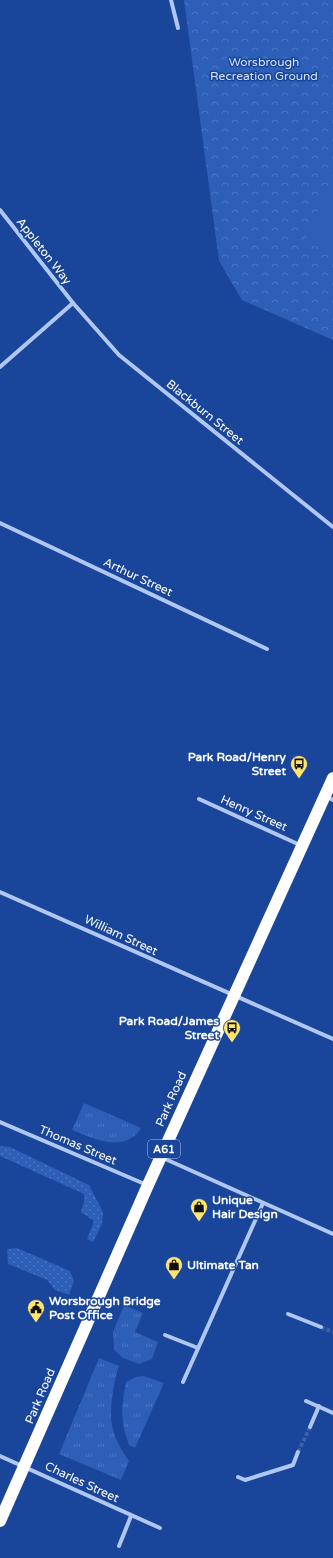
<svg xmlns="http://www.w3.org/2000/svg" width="333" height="1558" font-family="'Varela Round',sans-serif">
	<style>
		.grass { fill: url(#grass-tufts) }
		.forest { fill: url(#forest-crowns) }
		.garden { fill: url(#garden-dots) }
		.pitch { fill: #2d5eb8 }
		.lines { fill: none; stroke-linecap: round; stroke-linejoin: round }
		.street-tunnel { stroke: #3c61aa; stroke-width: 4; stroke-dasharray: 4 2; stroke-linecap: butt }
		.street { stroke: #b0c7f1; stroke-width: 4 }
		.highway { stroke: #fff; stroke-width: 12 }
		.labels { text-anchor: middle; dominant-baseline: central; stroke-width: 3; stroke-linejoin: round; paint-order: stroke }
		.shield { fill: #19459b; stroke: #bac7e1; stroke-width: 1 }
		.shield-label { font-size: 11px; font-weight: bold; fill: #fff }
		.park-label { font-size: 12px; fill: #d7e4fc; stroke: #19459b }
		.street-label { font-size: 12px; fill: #fff; stroke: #19459b }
		.poi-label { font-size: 12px; font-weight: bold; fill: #fff; stroke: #19459b; text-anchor: start }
	</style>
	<defs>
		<pattern id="grass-tufts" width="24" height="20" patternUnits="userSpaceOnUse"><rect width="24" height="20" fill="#2d5eb8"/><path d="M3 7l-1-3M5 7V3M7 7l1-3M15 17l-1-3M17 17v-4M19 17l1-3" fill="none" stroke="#4c76c3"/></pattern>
		<pattern id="forest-crowns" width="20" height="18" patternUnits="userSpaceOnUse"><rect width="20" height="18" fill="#2d5eb8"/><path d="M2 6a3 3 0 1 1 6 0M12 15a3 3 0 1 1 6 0" fill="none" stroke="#4c76c3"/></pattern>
		<pattern id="garden-dots" width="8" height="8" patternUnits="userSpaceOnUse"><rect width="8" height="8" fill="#2d5eb8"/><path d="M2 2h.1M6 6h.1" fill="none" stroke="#4c76c3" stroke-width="1.8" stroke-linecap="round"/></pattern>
	</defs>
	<rect width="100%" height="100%" fill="#19459b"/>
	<g class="grass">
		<path d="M84,1103L141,1128C125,1154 95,1139 72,1130Z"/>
		<polygon points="124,1305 143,1313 135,1332 158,1342 152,1359 139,1364 123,1358 114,1350 113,1332"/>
		<path d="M99,1358L119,1366C114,1379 109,1411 112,1425C114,1438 122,1451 129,1461L121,1480L59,1454Z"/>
		<path d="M144,1376L164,1383L135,1448L129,1445C120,1419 121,1410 126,1382L136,1377Z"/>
	</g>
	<polygon class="forest" points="184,0 333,0 333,340 242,300 219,261"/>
	<g class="garden">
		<polygon points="0,1146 10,1147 89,1185 103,1212 102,1224 93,1242 87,1239 94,1221 81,1212 84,1202 84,1194 0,1156"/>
		<polygon points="17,1248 70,1271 74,1281 69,1295 55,1290 47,1280 8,1264 7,1249"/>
	</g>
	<polygon class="pitch" points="333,174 333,253 305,242"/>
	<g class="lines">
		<g class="street-tunnel">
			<polyline points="321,1327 333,1332"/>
			<polyline points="298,1452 310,1427"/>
		</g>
		<g class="street">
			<polyline points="171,0 178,28"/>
			<polyline points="0,210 73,303 119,355 333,527"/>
			<polyline points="0,367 73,303"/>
			<polyline points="0,523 267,649"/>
			<polyline points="326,796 333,800"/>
			<polyline points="199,799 300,845"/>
			<polyline points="0,892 333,1039"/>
			<polyline points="0,1122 147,1185"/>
			<polyline points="163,1158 333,1234"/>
			<polyline points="288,1314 321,1327"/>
			<polyline points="165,1335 198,1348"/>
			<polyline points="183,1382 263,1203"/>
			<polyline points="306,1401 333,1413"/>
			<polyline points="310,1427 319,1406"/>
			<polyline points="0,1456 160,1528"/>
			<polyline points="238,1477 245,1480 293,1465 298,1452"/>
			<polyline points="119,1546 131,1516"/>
		</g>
		<polyline class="highway" points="0,1521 148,1185 333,778"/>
	</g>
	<defs>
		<symbol id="bus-pin" viewBox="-11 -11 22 30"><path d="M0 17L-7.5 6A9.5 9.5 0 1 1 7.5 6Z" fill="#ffe470" stroke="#19459b"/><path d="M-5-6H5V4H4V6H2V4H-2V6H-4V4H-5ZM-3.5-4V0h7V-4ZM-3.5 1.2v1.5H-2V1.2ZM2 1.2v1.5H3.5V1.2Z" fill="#111"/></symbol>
		<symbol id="shop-pin" viewBox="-11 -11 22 30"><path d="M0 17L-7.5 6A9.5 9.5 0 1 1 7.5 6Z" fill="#ffe470" stroke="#19459b"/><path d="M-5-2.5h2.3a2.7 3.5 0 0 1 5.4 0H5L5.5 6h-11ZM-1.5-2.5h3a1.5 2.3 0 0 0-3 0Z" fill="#111"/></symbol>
		<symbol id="civic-pin" viewBox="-11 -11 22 30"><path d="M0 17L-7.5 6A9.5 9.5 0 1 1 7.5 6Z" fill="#ffe470" stroke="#19459b"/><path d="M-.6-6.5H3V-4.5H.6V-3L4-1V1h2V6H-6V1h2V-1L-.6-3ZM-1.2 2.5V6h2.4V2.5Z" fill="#111"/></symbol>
	</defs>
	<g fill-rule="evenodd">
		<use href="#bus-pin" x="289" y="754" width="20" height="27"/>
		<use href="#bus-pin" x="222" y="1018" width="20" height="27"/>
		<use href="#shop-pin" x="189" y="1197" width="20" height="27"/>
		<use href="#shop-pin" x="164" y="1255" width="20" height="27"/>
		<use href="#civic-pin" x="26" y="1298" width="20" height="27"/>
	</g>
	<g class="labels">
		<rect class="shield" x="148" y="1140" width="32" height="18" rx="3"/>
		<g class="shield-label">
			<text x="164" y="1149">A61</text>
		</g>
		<g class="park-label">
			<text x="264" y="62">Worsbrough<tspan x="264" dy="14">Recreation Ground</tspan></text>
		</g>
		<g class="street-label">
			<text transform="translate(44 251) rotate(52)">Appleton Way</text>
			<text transform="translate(205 412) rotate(39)">Blackburn Street</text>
			<text transform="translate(138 577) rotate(25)">Arthur Street</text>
			<text transform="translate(254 813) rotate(24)">Henry Street</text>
			<text transform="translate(121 935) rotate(25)">William Street</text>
			<text transform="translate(171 1099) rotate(-66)">Park Road</text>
			<text transform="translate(78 1145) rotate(23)">Thomas Street</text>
			<text transform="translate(40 1396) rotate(-67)">Park Road</text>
			<text transform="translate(82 1482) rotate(25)">Charles Street</text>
		</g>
		<g class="poi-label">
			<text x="286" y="757" text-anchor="end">Park Road/Henry<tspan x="286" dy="14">Street</tspan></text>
			<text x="219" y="1021" text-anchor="end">Park Road/James<tspan x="219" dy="14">Street</tspan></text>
			<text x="212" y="1200">Unique<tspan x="212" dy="14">Hair Design</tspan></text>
			<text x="187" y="1265">Ultimate Tan</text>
			<text x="49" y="1301">Worsbrough Bridge<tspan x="49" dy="14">Post Office</tspan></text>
		</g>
	</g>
</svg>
